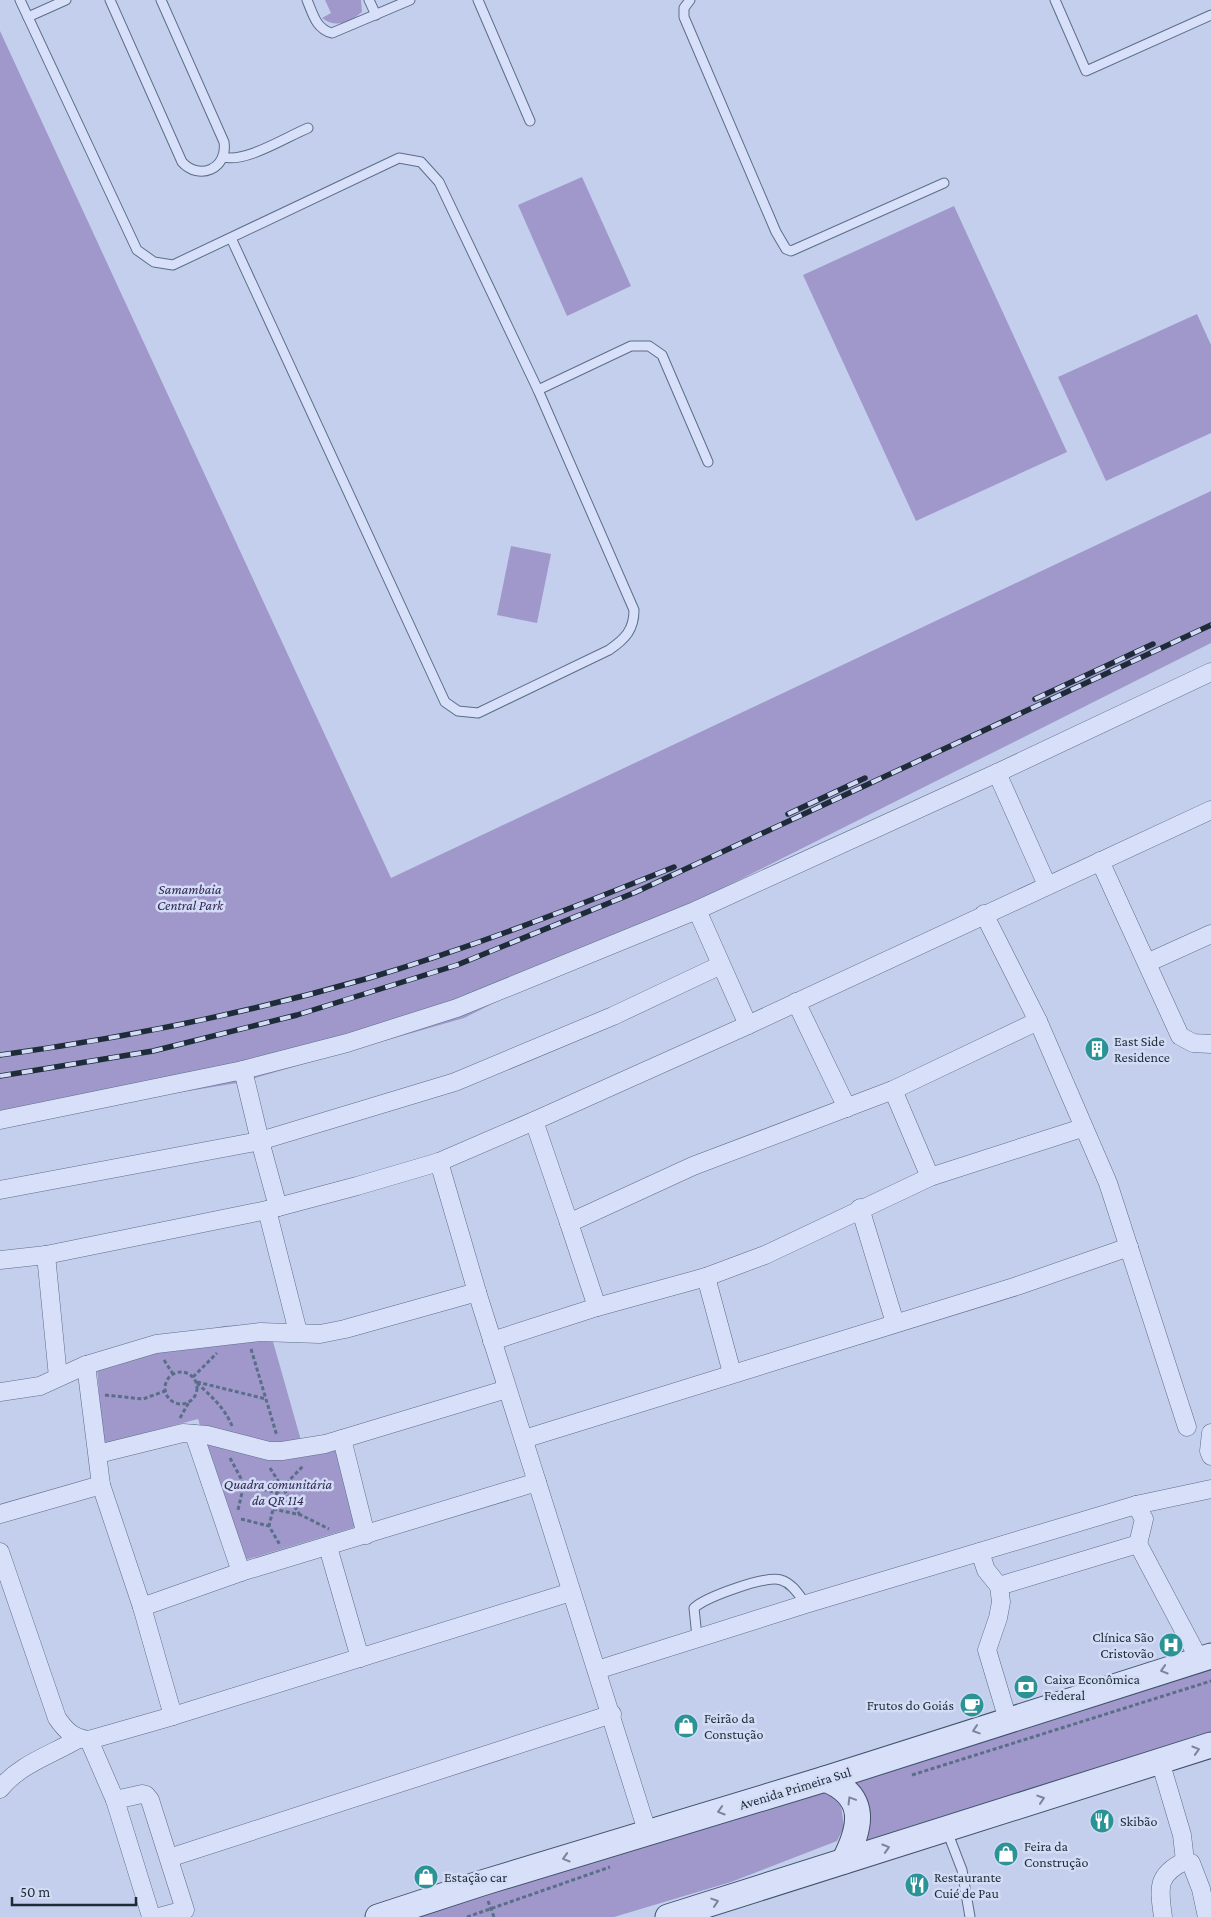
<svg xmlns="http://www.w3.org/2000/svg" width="1211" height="1917" font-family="'Crimson Pro',serif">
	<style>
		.green { fill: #a098cb }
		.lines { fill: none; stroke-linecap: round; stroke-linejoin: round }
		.lane-casing { stroke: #5b6e88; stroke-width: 11 }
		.street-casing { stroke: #5b6e88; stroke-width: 19 }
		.secondary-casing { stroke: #3e5269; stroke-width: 27 }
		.path { stroke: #5b6e88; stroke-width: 3; stroke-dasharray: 4 2.5; stroke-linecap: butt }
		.lane { stroke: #d7e0f8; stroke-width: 9 }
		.street { stroke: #d7e0f8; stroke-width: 18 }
		.secondary { stroke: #d7e0f8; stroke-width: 25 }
		.rail-casing { stroke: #1e2b38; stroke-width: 5.5 }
		.rail { stroke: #d3dcf5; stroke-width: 4; stroke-dasharray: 11; stroke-linecap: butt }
		.oneway { stroke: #7a8698 }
		.labels { text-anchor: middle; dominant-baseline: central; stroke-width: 5; stroke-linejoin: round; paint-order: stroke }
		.park-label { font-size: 14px; font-style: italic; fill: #332554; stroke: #d3dcf5 }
		.poi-label { font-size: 14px; fill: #1e2b38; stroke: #d3dcf5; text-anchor: start }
		.street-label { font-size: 14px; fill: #1e2b38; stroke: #d3dcf5 }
	</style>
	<rect width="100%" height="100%" fill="#c4cfed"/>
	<g class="green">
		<path d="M325,0H361L362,12C350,22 336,29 322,18L331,13Z"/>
		<polygon points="0,31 391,878 1211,491 1211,643 464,1018 237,1083 0,1122"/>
		<polygon points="582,177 631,286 567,316 518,205"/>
		<polygon points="954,206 1067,452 916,521 803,275"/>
		<polygon points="1197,314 1211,345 1211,433 1106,481 1058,377"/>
		<polygon points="511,546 551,554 537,623 497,615"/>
		<polygon points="268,1324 302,1444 338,1437 362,1525 242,1561 198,1419 103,1444 96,1355 224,1326"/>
		<polygon points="1211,1656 1211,1734 858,1846 842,1776"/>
		<polygon points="823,1791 840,1798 844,1827 837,1841 731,1882 614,1917 412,1917"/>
	</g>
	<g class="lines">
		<defs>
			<g id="lane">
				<path d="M20,0L137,250L154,262L173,265L399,158L421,162L439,182L538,390L634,610C634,630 625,639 609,650L478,713L458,711L445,702L231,238"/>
				<path d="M110,0L182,162C199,181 228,169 224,142L161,0"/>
				<path d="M307,0C313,14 316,29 332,33L410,0"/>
				<polyline points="369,0 376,15"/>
				<polyline points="478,0 530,121"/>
				<polyline points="690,0 684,8 684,17 776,232 786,249 791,251 944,183"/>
				<polyline points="1055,0 1086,71 1211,15"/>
				<polyline points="28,17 66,0"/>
				<path d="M223,157C246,163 286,137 308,128"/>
				<polyline points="538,390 631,346 649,346 662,355 708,462"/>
				<path d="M697,1637L694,1608C706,1597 766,1575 781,1580C792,1583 799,1595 806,1604"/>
				<polyline points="947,1831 962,1870 970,1917"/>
			</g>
			<g id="street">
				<polyline points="997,773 1047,885"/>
				<polyline points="1100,861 1180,1036 1193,1043 1211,1044"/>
				<polyline points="697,910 748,1025"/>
				<polyline points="984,914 1038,1021 1108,1183 1187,1427"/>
				<polyline points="1147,963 1211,934"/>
				<polyline points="796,1002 847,1108"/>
				<polyline points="243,1070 347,1043 457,1008 697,910 997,773 1211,672"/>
				<polyline points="893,1090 930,1177"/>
				<polyline points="0,1120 243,1070 260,1141 455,1082 613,1016 721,965"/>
				<polyline points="534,1121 569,1223"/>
				<polyline points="439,1162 477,1292 648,1834"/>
				<polyline points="0,1190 260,1141 278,1207"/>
				<polyline points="860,1208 895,1323"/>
				<polyline points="267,1210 298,1332"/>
				<polyline points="46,1255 58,1377"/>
				<polyline points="0,1260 46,1255 267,1210 357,1186 439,1162 534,1121 748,1025 1211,810"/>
				<polyline points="706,1277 732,1373"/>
				<polyline points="597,1307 569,1223 693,1166 893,1090 1038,1021"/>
				<polyline points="492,1341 597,1307 706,1277 765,1255 930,1177 1082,1128"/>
				<polyline points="86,1365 101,1485 142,1607"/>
				<polyline points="0,1392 40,1386 86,1365 156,1344 260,1332 320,1334 345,1329 477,1292"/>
				<polyline points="1211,1433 1209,1451 1211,1456"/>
				<polyline points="194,1434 241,1572"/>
				<polyline points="342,1439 366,1535"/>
				<polyline points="524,1439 1017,1286 1129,1247"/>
				<polyline points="98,1454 183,1433 207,1435 269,1451 282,1451 325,1444 507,1389"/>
				<polyline points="0,1514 101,1485"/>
				<polyline points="1138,1544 1199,1659"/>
				<polyline points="328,1547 360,1658"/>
				<path d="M0,1552L57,1718C66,1731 73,1738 89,1740L173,1716L571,1592"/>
				<polyline points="980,1552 986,1570 999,1586 1138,1544 1144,1519 1136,1505"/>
				<polyline points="999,1586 1001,1602 998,1618 987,1650 1008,1720"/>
				<polyline points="597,1670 806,1604 1136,1505 1211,1489"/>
				<polyline points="173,1716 142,1607 241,1572 537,1482"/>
				<polyline points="89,1740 115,1800"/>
				<polyline points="1160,1761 1182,1835 1185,1861"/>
				<path d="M0,1789C20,1764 51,1755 78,1739"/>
				<polyline points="169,1858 612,1714"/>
				<polyline points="1185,1861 1191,1863 1201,1889 1207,1917"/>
				<polyline points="155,1917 150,1913 115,1800 142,1794 146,1795 150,1800 185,1910 159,1917"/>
				<path d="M1163,1917C1159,1888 1156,1875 1185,1861"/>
			</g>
			<g id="secondary">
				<path d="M825,1779C869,1796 861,1828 844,1861"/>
				<polyline points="378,1917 482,1883 825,1779 1211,1656"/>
				<polyline points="668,1917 1211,1745"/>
			</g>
		</defs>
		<use href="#lane" class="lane-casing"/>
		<use href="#street" class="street-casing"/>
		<use href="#secondary" class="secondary-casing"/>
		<g class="path">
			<polyline points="251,1349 277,1436"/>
			<polyline points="164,1360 173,1374"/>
			<circle cx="181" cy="1388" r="16"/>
			<polyline points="193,1377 217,1353"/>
			<polyline points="197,1382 266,1399"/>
			<path d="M197,1383C210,1395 225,1408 232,1426"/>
			<polyline points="105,1395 143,1399 165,1391"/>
			<polyline points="180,1418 189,1402"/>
			<polyline points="230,1458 244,1484 238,1510"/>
			<polyline points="270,1468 300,1515"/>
			<polyline points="244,1484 277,1493 269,1526"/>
			<polyline points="277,1493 304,1465"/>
			<polyline points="273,1509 301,1515 329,1529"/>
			<polyline points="241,1519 269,1526 280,1545"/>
			<polyline points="912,1775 1211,1681"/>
			<polyline points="488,1901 494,1917"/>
			<polyline points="467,1917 610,1867"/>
		</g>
		<use href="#lane" class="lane"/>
		<use href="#street" class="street"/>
		<use href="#secondary" class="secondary"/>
		<defs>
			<g id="rail">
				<polyline points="1035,699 1153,644"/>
				<polyline points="788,814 865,778"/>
				<path d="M0,1055C125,1038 248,1013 369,978C473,947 575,907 674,867"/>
				<polyline points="0,1076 153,1051 297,1015 457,965 636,892 1211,625"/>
			</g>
		</defs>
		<use href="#rail" class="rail-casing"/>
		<use href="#rail" class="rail"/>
	</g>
	<defs><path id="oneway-chevron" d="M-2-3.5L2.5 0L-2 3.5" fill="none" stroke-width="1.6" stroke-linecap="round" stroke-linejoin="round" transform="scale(1.25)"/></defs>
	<g class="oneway">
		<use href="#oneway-chevron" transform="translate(1164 1670) rotate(163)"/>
		<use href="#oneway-chevron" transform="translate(976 1730) rotate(162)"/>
		<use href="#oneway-chevron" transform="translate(1196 1750) rotate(-17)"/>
		<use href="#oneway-chevron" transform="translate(1041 1799) rotate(-18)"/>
		<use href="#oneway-chevron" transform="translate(851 1800) rotate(-121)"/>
		<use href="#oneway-chevron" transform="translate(721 1811) rotate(163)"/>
		<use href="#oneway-chevron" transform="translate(886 1848) rotate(-17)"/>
		<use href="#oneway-chevron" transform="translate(566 1858) rotate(163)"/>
		<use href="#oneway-chevron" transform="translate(715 1902) rotate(-18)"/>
	</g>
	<defs>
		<symbol id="building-disc" viewBox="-11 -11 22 22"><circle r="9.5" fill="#2b9396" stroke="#d3dcf5"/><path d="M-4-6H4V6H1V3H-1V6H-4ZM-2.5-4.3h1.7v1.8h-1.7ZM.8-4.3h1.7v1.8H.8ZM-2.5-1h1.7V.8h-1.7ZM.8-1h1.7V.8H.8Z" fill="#fff"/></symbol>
		<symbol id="hospital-disc" viewBox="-11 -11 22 22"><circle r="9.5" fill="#2b9396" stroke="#d3dcf5"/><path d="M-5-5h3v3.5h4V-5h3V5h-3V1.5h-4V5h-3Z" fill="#fff"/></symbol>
		<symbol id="bank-disc" viewBox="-11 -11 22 22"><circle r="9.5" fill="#2b9396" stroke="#d3dcf5"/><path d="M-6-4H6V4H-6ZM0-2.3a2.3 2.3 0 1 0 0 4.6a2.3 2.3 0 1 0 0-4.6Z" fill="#fff"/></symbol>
		<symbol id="cafe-disc" viewBox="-11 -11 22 22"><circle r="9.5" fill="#2b9396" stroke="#d3dcf5"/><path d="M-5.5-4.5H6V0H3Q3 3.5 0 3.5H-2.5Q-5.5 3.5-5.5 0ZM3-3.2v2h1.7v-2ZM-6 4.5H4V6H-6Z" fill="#fff"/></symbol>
		<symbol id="shop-disc" viewBox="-11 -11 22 22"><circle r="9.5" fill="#2b9396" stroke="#d3dcf5"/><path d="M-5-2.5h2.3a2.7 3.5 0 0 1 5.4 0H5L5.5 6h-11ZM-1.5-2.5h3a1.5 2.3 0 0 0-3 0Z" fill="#fff"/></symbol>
		<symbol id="restaurant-disc" viewBox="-11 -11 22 22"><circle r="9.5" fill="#2b9396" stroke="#d3dcf5"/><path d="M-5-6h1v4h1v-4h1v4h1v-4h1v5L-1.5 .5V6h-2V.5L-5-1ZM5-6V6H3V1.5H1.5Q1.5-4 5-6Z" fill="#fff"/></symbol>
	</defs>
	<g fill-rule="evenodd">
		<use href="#building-disc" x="1083" y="1035" width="28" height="28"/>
		<use href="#hospital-disc" x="1157" y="1631" width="28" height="28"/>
		<use href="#bank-disc" x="1012" y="1673" width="28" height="28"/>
		<use href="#cafe-disc" x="958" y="1691" width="28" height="28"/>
		<use href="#shop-disc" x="672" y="1712" width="28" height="28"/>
		<use href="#restaurant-disc" x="1088" y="1807" width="28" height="28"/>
		<use href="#shop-disc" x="992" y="1840" width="28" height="28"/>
		<use href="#shop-disc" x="412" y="1863" width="28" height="28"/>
		<use href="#restaurant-disc" x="903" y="1871" width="28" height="28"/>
	</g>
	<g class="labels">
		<g class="park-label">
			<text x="190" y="889">Samambaia<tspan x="190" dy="16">Central Park</tspan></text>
			<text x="278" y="1484">Quadra comunitária<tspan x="278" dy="16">da QR 114</tspan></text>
		</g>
		<g class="poi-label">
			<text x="1114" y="1041">East Side<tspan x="1114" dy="16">Residence</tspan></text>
			<text x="1154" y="1637" text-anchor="end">Clínica São<tspan x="1154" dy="16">Cristovão</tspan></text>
			<text x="1044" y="1679">Caixa Econômica<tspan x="1044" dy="16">Federal</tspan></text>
			<text x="954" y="1705" text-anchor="end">Frutos do Goiás</text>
			<text x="704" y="1718">Feirão da<tspan x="704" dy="16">Constução</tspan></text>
			<text x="1120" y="1821">Skibão</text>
			<text x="1024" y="1846">Feira da<tspan x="1024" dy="16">Construção</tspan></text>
			<text x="444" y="1877">Estação car</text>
			<text x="934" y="1877">Restaurante<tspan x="934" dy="16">Cuié de Pau</tspan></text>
		</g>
		<g class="street-label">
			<text transform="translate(795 1788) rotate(-17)">Avenida Primeira Sul</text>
		</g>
	</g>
	<path d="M12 1897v8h124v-8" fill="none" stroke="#1e2b38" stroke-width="2.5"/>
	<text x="20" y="1897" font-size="15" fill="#1e2b38" stroke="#d3dcf5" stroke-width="4" paint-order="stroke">50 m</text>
</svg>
